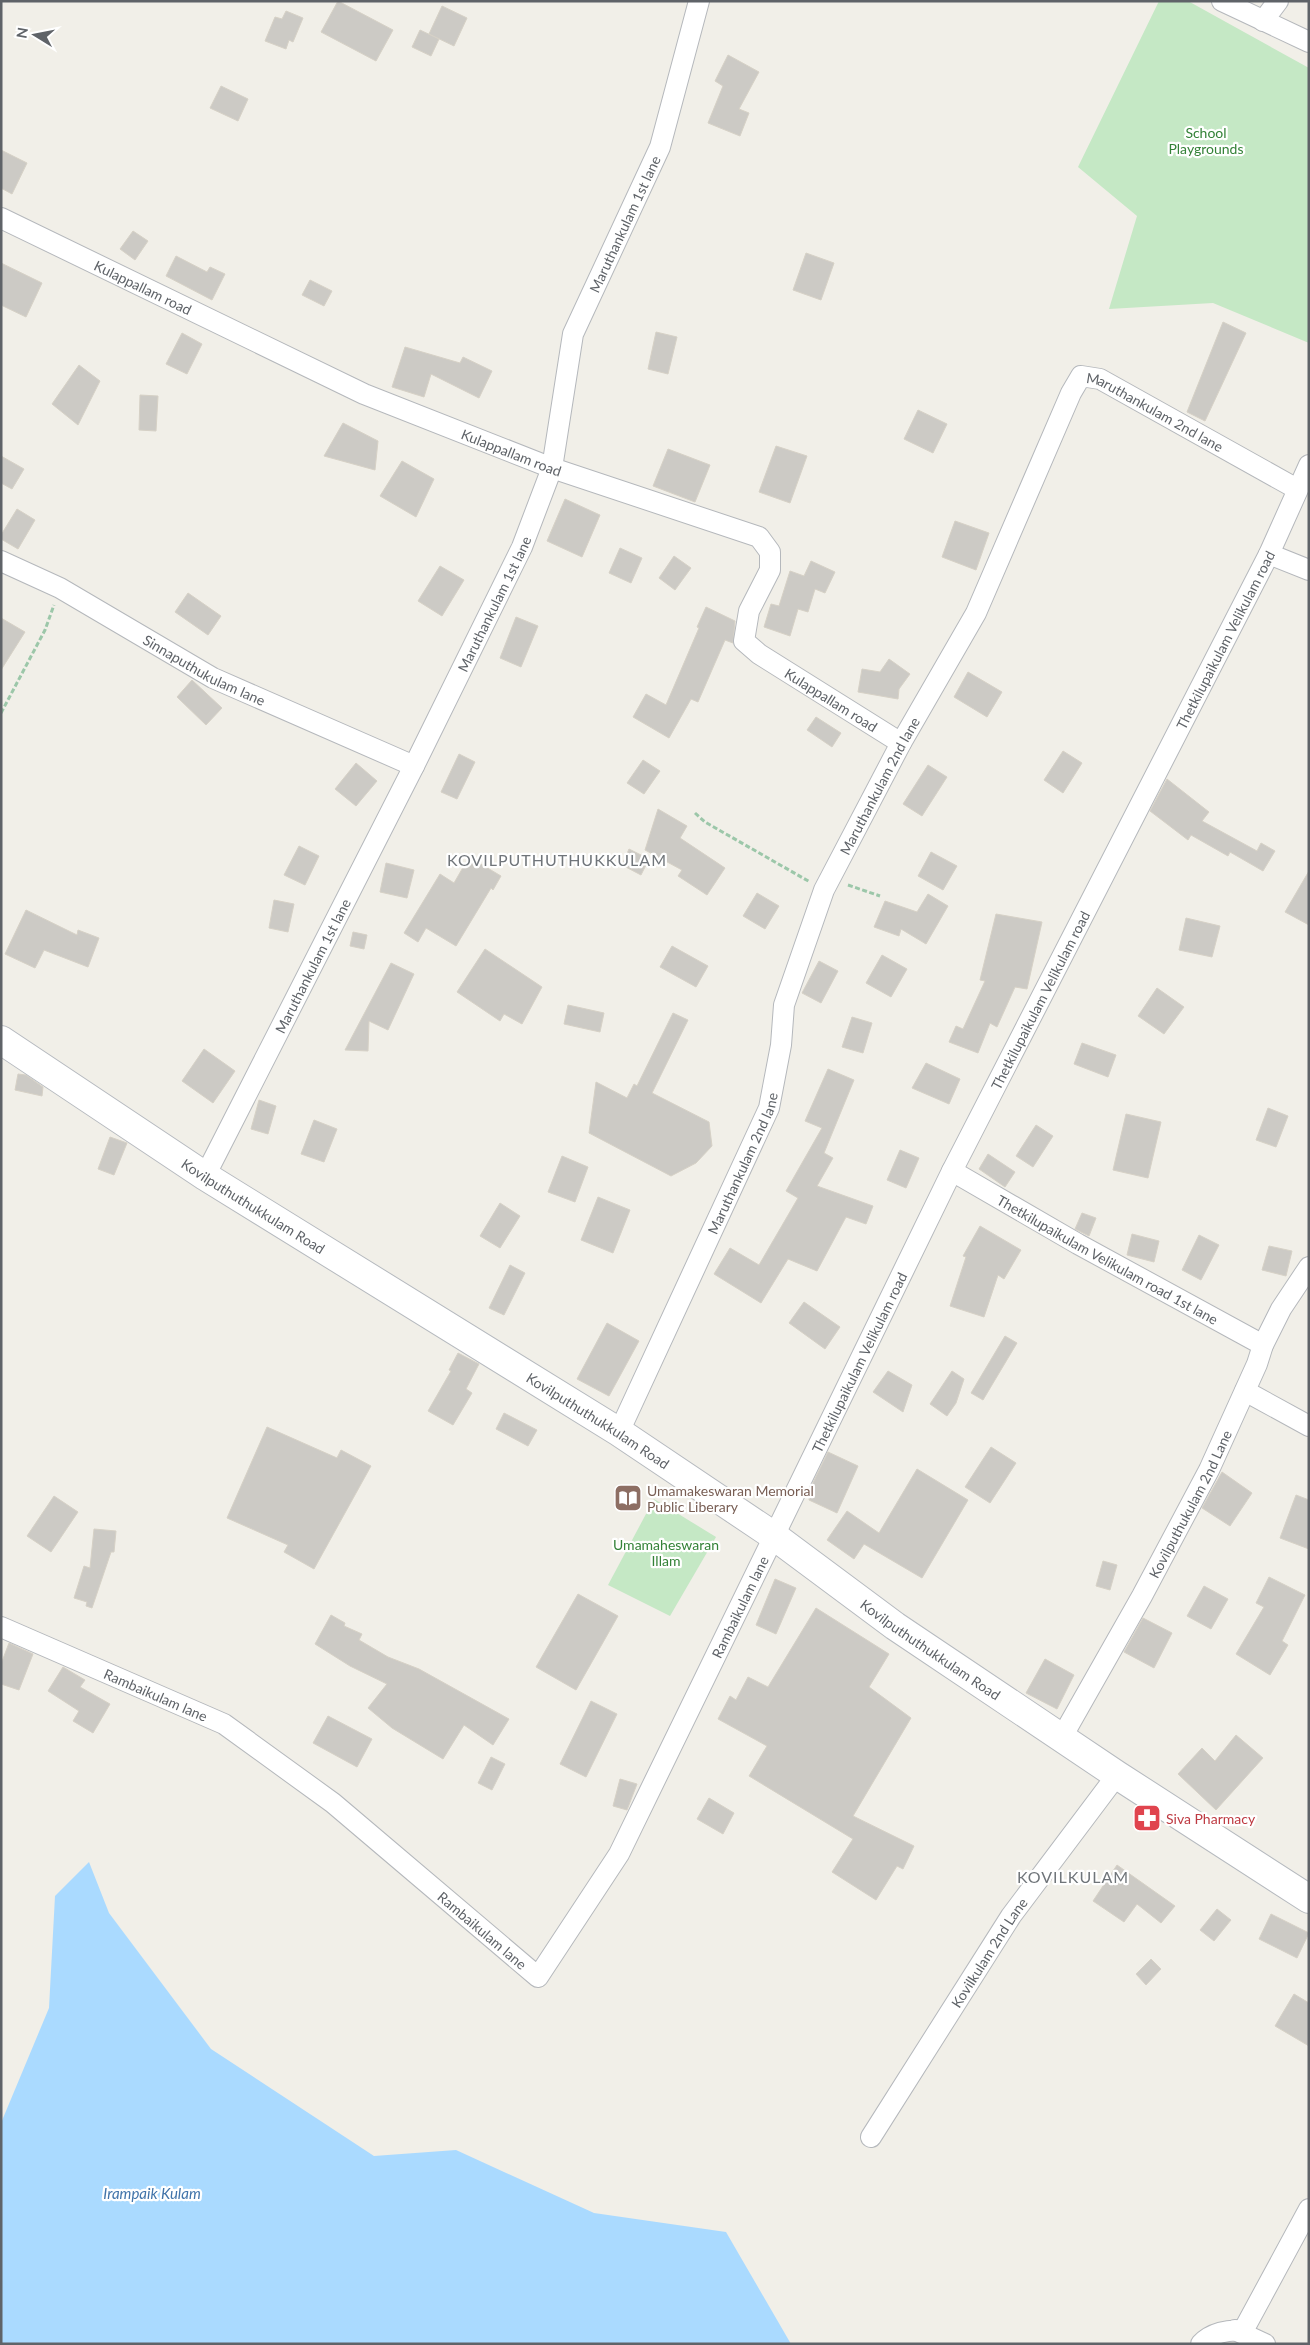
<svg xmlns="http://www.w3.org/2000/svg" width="1310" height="2345" font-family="Lato,sans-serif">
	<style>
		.green { fill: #c5e8c5 }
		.water { fill: #aadaff }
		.building { fill: #cccac5; stroke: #d6d1c6 }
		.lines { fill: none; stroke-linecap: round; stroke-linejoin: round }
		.street-casing { stroke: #b5b8bc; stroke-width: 22 }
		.secondary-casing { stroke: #b6babf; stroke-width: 30 }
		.path { stroke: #9cc7a9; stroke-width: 3; stroke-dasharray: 5 2.5; stroke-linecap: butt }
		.street { stroke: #fff; stroke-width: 20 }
		.secondary { stroke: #fff; stroke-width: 28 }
		.labels { text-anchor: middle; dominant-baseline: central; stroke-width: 4.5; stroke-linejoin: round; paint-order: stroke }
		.park-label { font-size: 14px; fill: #348238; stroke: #fff }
		.street-label { font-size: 14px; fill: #5f6368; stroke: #fff }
		.education-label { font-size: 14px; fill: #785e54; stroke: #fff; text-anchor: start }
		.health-label { font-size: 14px; fill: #be3a42; stroke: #fff; text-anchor: start }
		.water-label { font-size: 15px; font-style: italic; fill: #4174aa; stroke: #fff }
		.quarter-label { font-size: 16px; letter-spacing: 1px; fill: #70757a; stroke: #fff }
	</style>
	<rect width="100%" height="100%" fill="#f1efe8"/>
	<g class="green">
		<polygon points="1159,1 1188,1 1309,68 1309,343 1213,303 1109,309 1137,216 1078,167"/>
		<polygon points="654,1499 716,1537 670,1616 608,1585"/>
	</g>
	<polygon class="water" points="89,1862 109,1913 211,2049 374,2156 456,2150 594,2213 726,2232 791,2344 1,2344 1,2123 49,2008 55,1896"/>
	<g class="building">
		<polygon points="338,1 393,30 376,61 321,32"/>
		<polygon points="442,6 467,18 454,46 429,34"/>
		<polygon points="286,11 303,18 293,42 289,40 286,49 265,41 275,17 282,19"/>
		<polygon points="420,30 439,39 431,56 412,47"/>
		<polygon points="728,55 759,72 739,109 749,113 740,136 708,123 723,86 715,81"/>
		<polygon points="221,86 248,99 238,121 210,108"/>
		<polygon points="1,150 27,163 12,194 1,188"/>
		<polygon points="133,231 148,241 135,260 120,249"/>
		<polygon points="806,253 834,263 821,300 793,290"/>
		<polygon points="176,256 207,272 210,267 225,274 212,300 166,276"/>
		<polygon points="1,263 42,283 26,317 1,305"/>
		<polygon points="310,280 332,291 324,306 302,295"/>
		<polygon points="1223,322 1246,333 1205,421 1187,412"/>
		<polygon points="656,332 677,337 668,374 648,369"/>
		<polygon points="182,333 202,344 187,374 166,364"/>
		<polygon points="405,347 460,363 463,357 492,371 479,398 431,374 424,397 392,387"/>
		<polygon points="79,365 100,381 78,425 52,404"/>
		<polygon points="140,395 158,396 156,431 139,430"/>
		<polygon points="918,410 947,424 933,453 904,439"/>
		<polygon points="343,423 378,441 375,470 324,456"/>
		<polygon points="776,446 807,456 790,503 759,492"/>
		<polygon points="668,449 710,465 695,502 653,486"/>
		<polygon points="1,456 24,469 12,489 1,483"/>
		<polygon points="402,461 434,479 416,517 380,496"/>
		<polygon points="565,499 600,515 582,557 547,541"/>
		<polygon points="17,509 35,520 18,549 1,539 1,535"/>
		<polygon points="955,521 989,533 976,570 942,557"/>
		<polygon points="620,548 642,558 631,583 609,573"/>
		<polygon points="674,556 691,568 675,590 659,578"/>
		<polygon points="811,561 835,572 825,593 815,589 808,612 798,609 790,636 764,627 771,604 779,606 790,571 804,576"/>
		<polygon points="440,566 464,580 442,616 418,601"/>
		<polygon points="188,593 221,616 208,635 175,612"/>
		<polygon points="706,607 735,621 733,643 725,640 698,702 691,699 669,738 633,717 646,694 666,705 699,628 697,627"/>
		<polygon points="516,617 538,626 521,667 500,658"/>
		<polygon points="1,618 25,632 1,670"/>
		<polygon points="889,659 910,674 899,689 898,699 858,692 862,669 880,672"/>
		<polygon points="968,672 1002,692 987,717 954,697"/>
		<polygon points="192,680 222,708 206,725 177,697"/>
		<polygon points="816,717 841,733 832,747 807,730"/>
		<polygon points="1063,751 1082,763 1063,793 1044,780"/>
		<polygon points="459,754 475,762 457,799 441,792"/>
		<polygon points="643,760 660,771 644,794 627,783"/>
		<polygon points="356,763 377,781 356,806 335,789"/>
		<polygon points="928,765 947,777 922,816 903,804"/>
		<polygon points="1167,779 1209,812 1202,821 1257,851 1261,843 1275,851 1263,871 1230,852 1228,856 1191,835 1188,840 1150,811"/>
		<polygon points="658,809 687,826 680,838 725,868 707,895 678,876 682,870 645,850"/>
		<polygon points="299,846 319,856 305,885 284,875"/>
		<polygon points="629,849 649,859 641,875 622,865"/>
		<polygon points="931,852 957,866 943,890 918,876"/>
		<polygon points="469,857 501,876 493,890 491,888 456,946 426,928 418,942 404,933 440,874 454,883"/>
		<polygon points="386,863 414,870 407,898 380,892"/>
		<polygon points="1309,871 1309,925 1285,912"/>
		<polygon points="757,893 779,906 765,929 743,916"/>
		<polygon points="928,894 948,906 926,944 901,929 899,936 874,927 885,901 917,912"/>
		<polygon points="274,900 294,904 288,932 269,928"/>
		<polygon points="26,910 77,935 78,930 99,938 88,967 44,950 35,968 5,954"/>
		<polygon points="996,914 1042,922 1027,989 1015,987 997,1027 990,1023 978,1053 949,1042 956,1026 963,1029 985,981 980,980"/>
		<polygon points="1186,918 1220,926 1212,957 1179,950"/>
		<polygon points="353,932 367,935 364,949 350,946"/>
		<polygon points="672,946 708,966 696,987 660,967"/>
		<polygon points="485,949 542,987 522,1024 504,1014 500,1021 457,992"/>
		<polygon points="882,955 907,969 891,997 866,983"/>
		<polygon points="819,961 838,971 821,1003 802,993"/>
		<polygon points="391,963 414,974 388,1030 369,1021 368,1051 345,1050"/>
		<polygon points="1157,988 1184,1007 1164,1034 1138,1016"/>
		<polygon points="568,1005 604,1013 600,1032 564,1024"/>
		<polygon points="673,1013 688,1020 652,1093 709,1122 712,1146 696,1163 671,1176 589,1133 596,1082 627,1098 634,1084 637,1086"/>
		<polygon points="852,1017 872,1023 863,1053 842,1047"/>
		<polygon points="1082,1043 1116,1055 1108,1077 1074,1064"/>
		<polygon points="204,1049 235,1071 213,1103 182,1081"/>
		<polygon points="926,1063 960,1079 949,1104 912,1088"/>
		<polygon points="828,1069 854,1080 824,1153 833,1158 817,1186 873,1206 866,1224 846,1217 817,1271 788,1259 761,1303 714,1274 730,1248 759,1265 798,1198 786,1191 822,1128 805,1121"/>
		<polygon points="18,1074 26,1075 43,1087 42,1096 15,1090"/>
		<polygon points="259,1100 276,1106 268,1134 251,1129"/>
		<polygon points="1268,1108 1288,1116 1276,1147 1256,1140"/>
		<polygon points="1126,1114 1161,1122 1148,1178 1113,1170"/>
		<polygon points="314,1120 337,1129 324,1162 301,1154"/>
		<polygon points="1036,1125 1053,1136 1033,1167 1016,1156"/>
		<polygon points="110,1137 127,1143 114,1175 98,1169"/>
		<polygon points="900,1150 919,1158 906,1188 887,1180"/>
		<polygon points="988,1154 1015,1172 1005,1187 979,1169"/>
		<polygon points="562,1156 588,1167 575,1202 548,1192"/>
		<polygon points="598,1197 630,1210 613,1253 581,1240"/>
		<polygon points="500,1203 520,1216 500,1248 480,1236"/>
		<polygon points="1082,1213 1096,1218 1089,1236 1075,1229"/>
		<polygon points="980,1226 1021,1250 1004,1279 998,1275 984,1317 950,1306 966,1257 963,1256"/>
		<polygon points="1132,1234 1159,1241 1154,1262 1127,1255"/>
		<polygon points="1199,1235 1219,1245 1201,1280 1182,1270"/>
		<polygon points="1269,1246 1292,1251 1286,1276 1262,1270"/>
		<polygon points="510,1265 525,1273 504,1315 489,1308"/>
		<polygon points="804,1302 840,1327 825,1349 789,1323"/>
		<polygon points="607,1323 639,1341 609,1396 577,1379"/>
		<polygon points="1005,1336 1017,1343 983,1400 971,1393"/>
		<polygon points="458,1353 479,1364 466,1389 472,1393 453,1425 428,1411 451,1371 449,1370"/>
		<polygon points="888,1371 912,1385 903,1412 873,1392"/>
		<polygon points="952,1371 964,1379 956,1403 947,1416 930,1404"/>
		<polygon points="504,1413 537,1430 528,1446 496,1429"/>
		<polygon points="267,1427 337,1458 341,1450 371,1466 314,1569 284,1552 288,1545 227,1518"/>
		<polygon points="991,1447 1016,1463 990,1503 965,1487"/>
		<polygon points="828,1452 858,1466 837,1513 809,1500 810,1489"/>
		<polygon points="917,1469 968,1500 922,1578 864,1544 854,1559 827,1540 847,1511 879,1533"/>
		<polygon points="1222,1472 1252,1493 1230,1526 1202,1508"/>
		<polygon points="1296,1495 1309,1500 1309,1549 1280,1538"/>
		<polygon points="54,1496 78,1512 51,1552 27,1536"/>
		<polygon points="94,1529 116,1531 114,1552 111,1552 92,1608 86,1606 87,1602 74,1598 84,1566 90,1568"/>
		<polygon points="1103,1561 1117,1565 1110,1590 1096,1586"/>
		<polygon points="1269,1577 1305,1595 1282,1641 1288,1645 1270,1675 1236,1654 1264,1607 1256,1603"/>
		<polygon points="775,1579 796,1588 776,1634 756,1625"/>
		<polygon points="1204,1586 1228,1599 1211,1629 1187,1616"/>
		<polygon points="578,1594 618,1616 576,1690 536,1667"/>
		<polygon points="816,1608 889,1654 869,1687 911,1718 853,1816 914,1846 903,1869 897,1866 876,1900 832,1872 853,1839 749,1776 767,1746 718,1719 730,1696 736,1700 748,1677 768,1687"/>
		<polygon points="331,1615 345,1623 344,1626 362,1634 359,1640 388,1657 419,1669 509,1719 493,1745 464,1725 443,1759 392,1728 368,1708 387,1684 350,1666 315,1644"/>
		<polygon points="1143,1618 1172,1633 1154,1668 1124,1652"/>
		<polygon points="9,1643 33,1654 19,1690 1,1684 1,1664"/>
		<polygon points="1045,1659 1074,1675 1057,1709 1026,1693"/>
		<polygon points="63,1667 85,1680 80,1687 110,1704 93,1733 73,1721 79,1711 48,1691"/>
		<polygon points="591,1701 617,1714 586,1777 560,1764"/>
		<polygon points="328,1716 372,1739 357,1767 313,1743"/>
		<polygon points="1236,1735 1263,1758 1216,1810 1178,1774 1202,1748 1215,1761"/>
		<polygon points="491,1757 505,1764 492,1790 478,1783"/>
		<polygon points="620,1779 637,1784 627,1810 613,1806"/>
		<polygon points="709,1798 734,1813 723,1834 697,1819"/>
		<polygon points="1117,1865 1175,1906 1161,1923 1137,1904 1124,1922 1093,1901"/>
		<polygon points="1217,1909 1231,1920 1214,1941 1200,1930"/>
		<polygon points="1271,1914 1309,1933 1297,1958 1259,1939"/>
		<polygon points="1151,1959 1161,1969 1146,1985 1136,1974"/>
		<polygon points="1294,1994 1309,2003 1309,2046 1275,2026"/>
	</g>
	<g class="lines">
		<defs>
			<g id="street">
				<polyline points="1222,1 1309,42"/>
				<polyline points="1263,21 1278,1"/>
				<path id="s1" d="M1,218L364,394L552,468L759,537L770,552V570L749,611L744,641L759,654L901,743"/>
				<polyline points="1269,554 1309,570"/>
				<path id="s2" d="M1,561L60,588L213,678L414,766"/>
				<path id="s3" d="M952,1171L1078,1244L1263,1345"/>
				<path id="s4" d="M205,1176L414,766L522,547L552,468L573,334L660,147L699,1"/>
				<polyline points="1245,1391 1309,1426"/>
				<path id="s5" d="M619,1432L769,1108L781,1045L784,1005L824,890L901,743L976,613L1071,393L1081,376L1100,379L1297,489"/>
				<path id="s6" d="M1,1627L224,1724L333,1803L538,1977L619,1854L952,1171L1269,554L1309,465"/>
				<path id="s7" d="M1062,1737L1142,1596L1209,1470L1257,1364L1263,1345L1281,1309L1309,1267"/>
				<path id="s8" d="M871,2137L1011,1916L1117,1775"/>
				<polyline points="1235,2330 1265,2344"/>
				<path d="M1201,2344C1211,2333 1229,2329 1243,2331L1309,2209"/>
			</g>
			<g id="secondary">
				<path id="s9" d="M1,1040L205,1176L619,1432L774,1536L895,1626L1117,1775L1309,1899"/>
			</g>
		</defs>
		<use href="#street" class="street-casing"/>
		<use href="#secondary" class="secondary-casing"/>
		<g class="path">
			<polyline points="1,713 45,630 54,605"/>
			<polyline points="695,813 705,822 810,882"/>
			<polyline points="848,885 880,896"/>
		</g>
		<use href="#street" class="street"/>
		<use href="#secondary" class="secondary"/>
	</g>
	<defs>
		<symbol id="library-square" viewBox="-11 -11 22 22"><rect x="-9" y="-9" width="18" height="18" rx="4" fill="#8d6e63" stroke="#fff"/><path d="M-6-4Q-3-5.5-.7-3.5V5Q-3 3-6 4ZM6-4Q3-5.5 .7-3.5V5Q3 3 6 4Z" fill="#fff"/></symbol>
		<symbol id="pharmacy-square" viewBox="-11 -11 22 22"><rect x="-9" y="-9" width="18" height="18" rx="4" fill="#e0444e" stroke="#fff"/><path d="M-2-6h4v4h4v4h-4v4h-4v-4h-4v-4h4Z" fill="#fff"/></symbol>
	</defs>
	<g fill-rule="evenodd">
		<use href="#library-square" x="612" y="1482" width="32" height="32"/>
		<use href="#pharmacy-square" x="1131" y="1802" width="32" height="32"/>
	</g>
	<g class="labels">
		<g class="park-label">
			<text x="1206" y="132">School<tspan x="1206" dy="16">Playgrounds</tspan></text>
			<text x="666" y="1544">Umamaheswaran<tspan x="666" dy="16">Illam</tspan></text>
		</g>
		<g class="street-label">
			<text stroke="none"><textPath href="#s4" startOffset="1046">Maruthankulam 1st lane</textPath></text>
			<text stroke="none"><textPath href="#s1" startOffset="158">Kulappallam road</textPath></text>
			<text stroke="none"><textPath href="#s5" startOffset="1241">Maruthankulam 2nd lane</textPath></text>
			<text stroke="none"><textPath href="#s1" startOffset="562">Kulappallam road</textPath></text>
			<text stroke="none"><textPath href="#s4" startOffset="641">Maruthankulam 1st lane</textPath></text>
			<text stroke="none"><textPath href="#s6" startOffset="2151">Thetkilupaikulam Velikulam road</textPath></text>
			<text stroke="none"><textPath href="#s2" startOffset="231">Sinnaputhukulam lane</textPath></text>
			<text stroke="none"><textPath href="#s1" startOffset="1042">Kulappallam road</textPath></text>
			<text stroke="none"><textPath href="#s5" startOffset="701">Maruthankulam 2nd lane</textPath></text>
			<text stroke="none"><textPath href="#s4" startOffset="236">Maruthankulam 1st lane</textPath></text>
			<text stroke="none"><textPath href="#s6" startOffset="1746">Thetkilupaikulam Velikulam road</textPath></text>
			<text stroke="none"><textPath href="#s5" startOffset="296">Maruthankulam 2nd lane</textPath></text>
			<text stroke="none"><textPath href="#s9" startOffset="302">Kovilputhuthukkulam Road</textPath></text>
			<text stroke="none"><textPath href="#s3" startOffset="179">Thetkilupaikulam Velikulam road 1st lane</textPath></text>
			<text stroke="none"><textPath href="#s6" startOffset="1341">Thetkilupaikulam Velikulam road</textPath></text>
			<text stroke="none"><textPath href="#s9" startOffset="708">Kovilputhuthukkulam Road</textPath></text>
			<text stroke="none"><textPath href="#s7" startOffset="266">Kovilputhukulam 2nd Lane</textPath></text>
			<text stroke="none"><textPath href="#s6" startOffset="1069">Rambaikulam lane</textPath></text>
			<text stroke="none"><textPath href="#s9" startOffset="1112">Kovilputhuthukkulam Road</textPath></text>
			<text stroke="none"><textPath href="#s6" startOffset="169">Rambaikulam lane</textPath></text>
			<text stroke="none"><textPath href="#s6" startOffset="574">Rambaikulam lane</textPath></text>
			<text stroke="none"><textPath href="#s8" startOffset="219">Kovilkulam 2nd Lane</textPath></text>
		</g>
		<g class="education-label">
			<text x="647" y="1490">Umamakeswaran Memorial<tspan x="647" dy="16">Public Liberary</tspan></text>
		</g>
		<g class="health-label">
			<text x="1166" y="1818">Siva Pharmacy</text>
		</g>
		<g class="water-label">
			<text x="152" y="2193">Irampaik Kulam</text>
		</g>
		<g class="quarter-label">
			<text x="557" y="859">KOVILPUTHUTHUKKULAM</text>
			<text x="1073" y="1876">KOVILKULAM</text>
		</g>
	</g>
	<rect width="1310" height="2345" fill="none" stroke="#5f6368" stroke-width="5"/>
	<g transform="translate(35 35) rotate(280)" stroke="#ffffff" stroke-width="4" paint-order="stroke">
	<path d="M0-4L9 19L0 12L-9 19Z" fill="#5f6368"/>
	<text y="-8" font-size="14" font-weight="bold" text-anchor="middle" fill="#5f6368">N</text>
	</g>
</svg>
